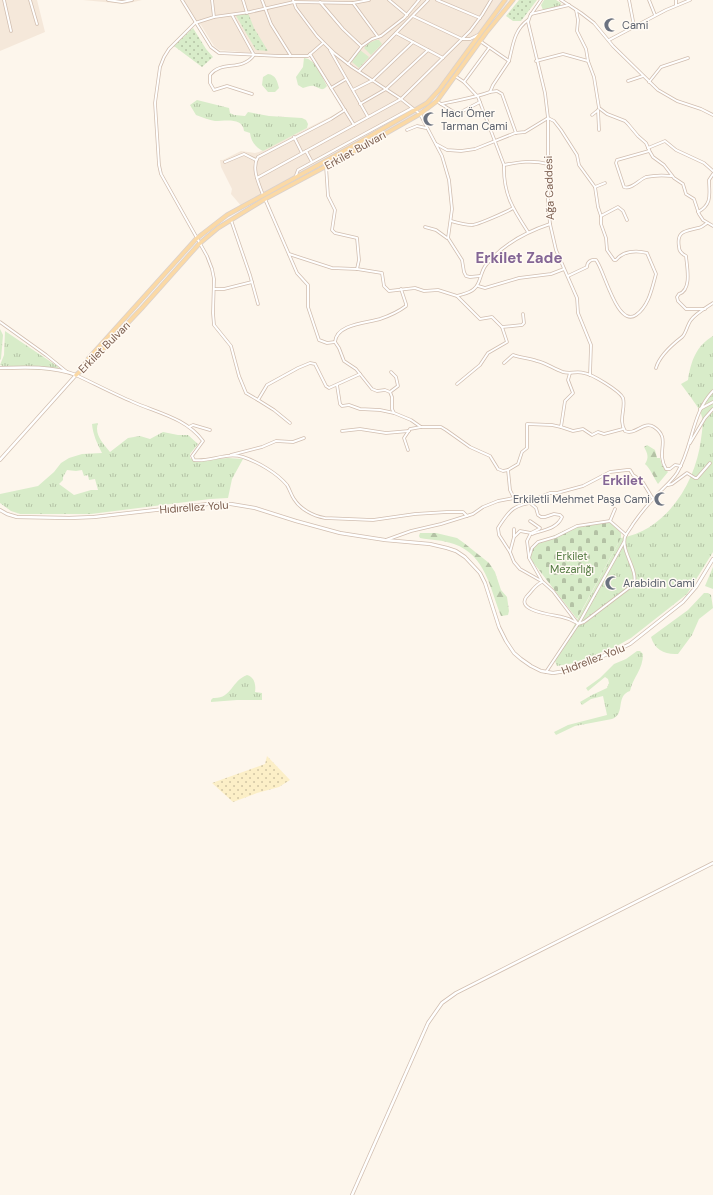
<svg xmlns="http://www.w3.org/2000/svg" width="713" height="1195" font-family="'DM Sans',sans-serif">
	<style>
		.residential { fill: #f5e8da }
		.grass { fill: url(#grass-tufts); fill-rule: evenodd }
		.forest { fill: url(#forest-firs) }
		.sand { fill: url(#sand-dots) }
		.cemetery { fill: url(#cemetery-stones) }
		.park { fill: url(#park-dots) }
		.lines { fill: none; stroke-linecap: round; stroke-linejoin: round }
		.minor-casing { stroke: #d1beb0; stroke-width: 3.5 }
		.tertiary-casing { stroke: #d1beb0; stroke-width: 4 }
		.primary-casing { stroke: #dad1cd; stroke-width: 5 }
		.minor { stroke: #fff; stroke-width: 2 }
		.tertiary { stroke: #fff; stroke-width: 2.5 }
		.primary { stroke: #fbd9a5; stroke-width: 3.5 }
		.labels { text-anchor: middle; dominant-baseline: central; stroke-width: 3; stroke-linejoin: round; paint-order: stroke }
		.worship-label { font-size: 11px; fill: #5b616d; stroke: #fffaf3; text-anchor: start }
		.street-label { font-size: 11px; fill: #7a5c4d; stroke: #fffaf3 }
		.park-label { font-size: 11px; fill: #537a41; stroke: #fffaf3 }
		.quarter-label { font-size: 13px; font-weight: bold; fill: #846695; stroke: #fffaf3 }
		.district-label { font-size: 15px; font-weight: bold; fill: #846695; stroke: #fffaf3 }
	</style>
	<defs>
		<pattern id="grass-tufts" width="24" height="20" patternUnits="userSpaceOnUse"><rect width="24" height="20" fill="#d8ecc9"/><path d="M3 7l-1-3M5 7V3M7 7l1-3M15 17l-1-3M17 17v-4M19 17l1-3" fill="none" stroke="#b4c2a5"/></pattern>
		<pattern id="forest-firs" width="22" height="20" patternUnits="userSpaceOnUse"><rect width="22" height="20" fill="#d8ecc9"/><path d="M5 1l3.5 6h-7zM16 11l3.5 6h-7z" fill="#b4c2a5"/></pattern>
		<pattern id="sand-dots" width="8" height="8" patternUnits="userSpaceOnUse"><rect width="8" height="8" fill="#fcefc7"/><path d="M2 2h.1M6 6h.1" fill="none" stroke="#d1c5a4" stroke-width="1.8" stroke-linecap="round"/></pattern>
		<pattern id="cemetery-stones" width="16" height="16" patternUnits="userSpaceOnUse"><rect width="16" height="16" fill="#d8ecc9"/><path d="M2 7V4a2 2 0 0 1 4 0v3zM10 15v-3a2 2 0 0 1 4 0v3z" fill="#b4c2a5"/></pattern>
		<pattern id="park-dots" width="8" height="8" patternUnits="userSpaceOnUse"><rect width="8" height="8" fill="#d8ecc9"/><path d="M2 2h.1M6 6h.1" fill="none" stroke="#b4c2a5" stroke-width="1.8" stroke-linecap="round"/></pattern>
	</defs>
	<rect width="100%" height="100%" fill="#fdf6ec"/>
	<g class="residential">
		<polygon points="0,0 37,0 45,32 0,51"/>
		<polygon points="83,0 142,0 125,4"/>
		<polygon points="180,0 509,0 442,91 428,106 416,114 359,146 243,208 231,194 232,189 221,167 220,160 223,160 241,151 255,153 259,152 344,110 310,54 308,58 262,57 254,57 252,53 219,50 214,46 201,25 192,19"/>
	</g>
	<g class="grass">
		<polygon points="544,0 556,0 561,3 560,6 543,10 541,5"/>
		<polygon points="376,40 379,40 382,44 371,55 364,48 369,43"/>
		<polygon points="360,50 369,57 359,68 352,62"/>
		<path d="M304,58C316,59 322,77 327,86C322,92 320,88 314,86C311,85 307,87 303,88L298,85L296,77L303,67Z"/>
		<path d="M268,74C276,75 277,81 279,88L275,92H268L262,85L263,77Z"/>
		<path d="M197,100L229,108L230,113L234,115L245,116L248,112L269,116L302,118L306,120L308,124L307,128L263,151C255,147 251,141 250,133L244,131C243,117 225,121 215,121C209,120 202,117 196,115L190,105Z"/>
		<polygon points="0,329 3,335 1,359 0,360"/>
		<polygon points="5,331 57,366 61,371 9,368 0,365 4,355"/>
		<path d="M713,336V552L687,594L631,638L615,647L574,663L557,666L555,661L621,538C667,530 696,482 701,439C702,432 704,421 701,414C699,407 686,391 681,384L688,380C691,361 696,346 713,336Z"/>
		<path d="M98,423C94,435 103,443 110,452L128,438L140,436L150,439L163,432L178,435H188L198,444L190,454V458L195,461L228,458L243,459L232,479L228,498L210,499L91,514H20L11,511L0,503V494L38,486L54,472L61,463L69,458L82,454L102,453C97,443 93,435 92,424ZM67,470L76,471L82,470L84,476L88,475L89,480L95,479L98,490H91L74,495L59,484L63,480V477Z"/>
		<polygon points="713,567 713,589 705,586"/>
		<path d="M704,593H708L711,595L713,608L699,619L692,635L678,654C665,655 655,650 651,637L688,610Z"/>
		<path d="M637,651H640L643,654C643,670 633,677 630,691C615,696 626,714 612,719L575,726L556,735L554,732L568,725L607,715L603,696L591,699L582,705L580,702L592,695L607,688L609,683L608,679L605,677L588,691L586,688L600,678L614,664L626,659Z"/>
		<path d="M247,675C255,677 256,686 255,692L262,693V700H237L211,702V700L213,698C232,699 231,681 247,675Z"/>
	</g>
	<g class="forest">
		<path d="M647,445L655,450L657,458H660L662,465L668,472L658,484C654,478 650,468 645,464C649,458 648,454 644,447Z"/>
		<path d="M420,533H436L457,538L464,543L489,563L495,572L501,590L507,597L509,611L508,615L501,616C490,589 486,555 454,544C443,540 431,540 420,538L419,536Z"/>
	</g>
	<polygon class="sand" points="267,756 290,780 279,787 257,793 233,802 212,783 265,764"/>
	<polygon class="cemetery" points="608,522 610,522 621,533 621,538 577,619 532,561 529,553 533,545 575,526"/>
	<g class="park">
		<polygon points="519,0 537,0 521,21 513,21 506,16"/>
		<polygon points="248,13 254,28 268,51 256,50 235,14"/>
		<polygon points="193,28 206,49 213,57 202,67 174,46"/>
	</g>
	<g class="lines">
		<defs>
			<g id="minor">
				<polyline points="4,0 11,31"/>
				<polyline points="30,0 37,24"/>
				<polyline points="108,0 122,2 132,0"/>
				<polyline points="182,0 211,47 219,53 279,56 308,56 323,43"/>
				<polyline points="212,0 214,17"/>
				<polyline points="243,0 247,13"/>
				<polyline points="262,0 271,24 291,56"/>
				<polyline points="293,0 296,8 317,36 334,53 352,67 401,99 420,114 442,156 449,180 452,209 448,238 462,260 464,272 466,276 470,277 480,276"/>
				<polyline points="389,0 407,15"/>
				<polyline points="437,0 480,18"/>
				<polyline points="541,0 530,16 528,22 545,93 548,118 548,201 550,224 556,250 577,298 578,313 591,345 590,375"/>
				<polyline points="561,0 581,13 594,23 613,46 658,90 677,101 701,109 713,115"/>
				<polyline points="629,0 634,26"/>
				<polyline points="649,0 655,15"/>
				<polyline points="676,0 676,5"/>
				<polyline points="320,2 343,29 361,46"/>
				<polyline points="353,3 378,37"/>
				<polyline points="576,10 578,20 577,31 586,49 588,61 594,77 599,108 607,114 625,121 628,124 638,136 646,143 650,152 653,157 664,165 674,178 683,184 686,194 694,199 699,214 703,220 713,226"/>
				<polyline points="531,14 569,5"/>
				<path d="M232,15L254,55C242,72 221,60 210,75V83L214,90L227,86L252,94"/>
				<polyline points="413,16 462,39 470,39 478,35"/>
				<polyline points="396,33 443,58"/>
				<polyline points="609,40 666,10 690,0"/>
				<polyline points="330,50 368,117"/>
				<polyline points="310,54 354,125"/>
				<path d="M509,61C513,45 514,30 528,20"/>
				<polyline points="536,61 563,54 588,61"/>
				<polyline points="348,64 362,46 372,39 381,36 404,18 419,0"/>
				<polyline points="359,71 428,0"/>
				<path d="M455,76L464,82L478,97L504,165C519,162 532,160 548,164"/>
				<polyline points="628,81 643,76"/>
				<polyline points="464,82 489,48"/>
				<polyline points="649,82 661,67 688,58"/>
				<polyline points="331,88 346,79"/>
				<polyline points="353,90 373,80 413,42"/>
				<polyline points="490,92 497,91 502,94 516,133"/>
				<path d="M438,102L441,104C458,100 474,98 490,92L493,85L509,61L480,41"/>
				<polyline points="360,104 386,89 428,50"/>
				<polyline points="441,104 457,114 480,102"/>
				<polyline points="598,110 599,130"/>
				<polyline points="592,115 597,111"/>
				<polyline points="407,130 417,126 426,128"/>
				<polyline points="294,137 302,153"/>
				<polyline points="436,144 447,150 461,151 475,149 515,133 525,132 548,118 554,121 561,130 577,155 579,165 595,187 598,207 601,216 618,207 623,211 627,220"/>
				<polyline points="648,148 665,141 676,150 704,163 713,171"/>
				<polyline points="306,151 312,162"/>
				<path d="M649,151L617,160L616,163L624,187C631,190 639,180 646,177C655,175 663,175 672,176"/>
				<polyline points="225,162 244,154 256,160"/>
				<path d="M504,165C503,194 513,209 528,232"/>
				<polyline points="326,166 328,196 335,210 332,230 335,233 357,238 359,260 357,269"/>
				<polyline points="257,178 401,99 470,31 482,15 491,0"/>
				<polyline points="295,178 298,170 412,108"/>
				<polyline points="595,187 605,183"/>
				<path d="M263,195C259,184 251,168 258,157L331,119L345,110"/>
				<polyline points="265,199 297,273 308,285 308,307 319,340 327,343 335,342"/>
				<path d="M698,212C713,204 709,193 709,180L713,174"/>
				<polyline points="231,220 250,275 258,304"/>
				<path d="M451,221C458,223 466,225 472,225C477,225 509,211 513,208"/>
				<polyline points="425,227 436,230 447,238"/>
				<polyline points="289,254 332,268 357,269 382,273 384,286 389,291 415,288 424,291 438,290 457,296 480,319 492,317 502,327 522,325 524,323 523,314"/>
				<path d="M568,276L587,267C587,262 591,259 596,260C604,269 617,328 636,315C649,306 652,288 656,274L647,253C636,250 623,251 616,260H614L607,250L606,238L601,224V216"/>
				<polyline points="478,286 485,288 519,278 551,274 564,269"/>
				<polyline points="214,289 224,289 252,282"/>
				<path d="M457,296C463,294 470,293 474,289C481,284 480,272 486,265C502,245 526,232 550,224"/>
				<path d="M705,309H686L678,301L677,297L679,294C692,290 687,267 686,256C682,254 679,252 679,247C676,230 687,231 698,228C701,228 704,225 707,223"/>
				<polyline points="0,322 46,355 67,372"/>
				<polyline points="335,342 339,348 344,361 356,369 372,389 377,391 385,390 390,392 392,397 392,409 394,413 411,420 421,427 441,427 446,430 470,447 490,456 498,469 503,471 508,470"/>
				<path d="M335,342C336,324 367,323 380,319C389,316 398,312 406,306V304L401,289"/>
				<path d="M504,363L513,355C521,358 529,358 537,361C546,363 554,369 563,372C570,374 577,371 584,373C592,374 620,391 623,398C626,408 618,420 625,431C635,436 644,420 654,427C672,439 655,451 666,469H670L675,465L681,466"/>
				<path d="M656,368C659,357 673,344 682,337C686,334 687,325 691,320C695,314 707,307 713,303"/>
				<polyline points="360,374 329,388 326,386 315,364 310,363 298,368 267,385 258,400 246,393 239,376 231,346 214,325 213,313 214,279 212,269 207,256 161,174 159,165 155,103 160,67 164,57 169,49 195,23 214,17 250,12 294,2 353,3 369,0"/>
				<path d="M76,375C95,384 114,394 133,402C158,413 186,418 203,441L192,456L194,460C211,462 226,452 243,457C258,462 277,473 287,485C290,490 291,495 294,499C300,509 313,516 325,518L373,520L415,514L447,512H463L467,516"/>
				<polyline points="457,384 480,365 488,353 507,342 502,327"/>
				<polyline points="337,385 340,404 342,406 349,405 360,409 380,410 394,413"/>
				<polyline points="390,392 398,386 396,377 391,372"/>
				<polyline points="258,400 274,410 290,423"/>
				<polyline points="700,409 713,402"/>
				<polyline points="189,427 193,425 210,430"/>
				<polyline points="561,427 573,431 583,429 592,435 598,432 604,434 623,429"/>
				<polyline points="342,431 360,429 386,433 409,431"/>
				<polyline points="690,443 705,418 713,409"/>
				<polyline points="408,450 404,438 410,429 421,427"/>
				<polyline points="231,455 262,447 276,441 293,442 304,438"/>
				<polyline points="668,485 672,484 687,473 695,478 697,478 710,463"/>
				<polyline points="514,498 510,490 508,470 518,464 522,452 527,448 527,424 552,425 561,427 565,401 573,393 568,380 570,373"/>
				<path d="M530,503L536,508L538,515L541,517H545L554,514L560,515L562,517C557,529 543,530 532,534"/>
				<polyline points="530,521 540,528 539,529 531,533"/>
				<polyline points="610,521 615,509"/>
				<polyline points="514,529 514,536"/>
				<polyline points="386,540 411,531 441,524 473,514 483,507 498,501 514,498 535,499 550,493 557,493 583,486 610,472 627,470 630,470 633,475 642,481 653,499"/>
				<path d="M510,552L499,535L498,528C510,509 514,505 535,502V499"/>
				<polyline points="529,557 527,541 531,533 520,531 514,537 510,552 514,562 520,569 543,582 553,591 578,624"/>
				<polyline points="542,581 529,558 532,548 538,542 555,537 577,526 610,521 626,535"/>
				<path d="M542,582C535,585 533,590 528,595C512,611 555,615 562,617C567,618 572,620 577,623"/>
				<polyline points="579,623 624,542"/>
				<path d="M546,672L578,624L584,622L634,584C638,569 621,552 625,537C627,532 631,528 633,524C640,514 648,504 656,496C663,488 671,482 677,473C693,447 691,414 713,391"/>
			</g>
			<g id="tertiary">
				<path d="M0,368C25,367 53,366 76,375L0,460"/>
				<polyline points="0,510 7,514 17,517 69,518 94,517 208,504 231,504 255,508 296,521 340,533 385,540 430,544 447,548 456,551 465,557 480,573 485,583 499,627 506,641 514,653 521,659 531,666 541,671 553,673 566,671 620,649 630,644 683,602 696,587 713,559"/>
				<polyline points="352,1195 428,1023 442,1003 456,993 713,863"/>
			</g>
			<g id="primary">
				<polyline points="81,370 88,359 196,239 227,215 360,142 427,103 439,90 505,0"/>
				<polyline points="76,375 91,362 141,309 199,244 218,228 265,199 362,147 420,114 437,101 486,33 513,0"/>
			</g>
		</defs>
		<use href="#minor" class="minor-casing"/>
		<use href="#tertiary" class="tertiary-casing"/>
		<use href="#primary" class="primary-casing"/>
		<use href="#minor" class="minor"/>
		<use href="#tertiary" class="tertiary"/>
		<use href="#primary" class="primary"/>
	</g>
	<defs>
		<symbol id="mosque-bare" viewBox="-9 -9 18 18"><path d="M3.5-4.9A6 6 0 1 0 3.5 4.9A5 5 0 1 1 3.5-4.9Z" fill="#6b7280" stroke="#fffaf3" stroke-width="2.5" paint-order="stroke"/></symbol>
	</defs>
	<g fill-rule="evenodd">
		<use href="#mosque-bare" x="601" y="15" width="20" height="20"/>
		<use href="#mosque-bare" x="420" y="109" width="20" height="20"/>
		<use href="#mosque-bare" x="651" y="489" width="20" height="20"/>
		<use href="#mosque-bare" x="602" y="573" width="20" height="20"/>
	</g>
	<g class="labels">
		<g class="worship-label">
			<text x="622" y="25">Cami</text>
			<text x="441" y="113">Hacı Ömer<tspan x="441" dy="13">Tarman Cami</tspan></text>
			<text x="650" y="499" text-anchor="end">Erkiletli Mehmet Paşa Cami</text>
			<text x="623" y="583">Arabidin Cami</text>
		</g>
		<g class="street-label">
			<text transform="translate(355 150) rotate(-29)">Erkilet Bulvarı</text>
			<text transform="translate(549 188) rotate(-92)">Ağa Caddesi</text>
			<text transform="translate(104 347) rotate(-45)">Erkilet Bulvarı</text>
			<text transform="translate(194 507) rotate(-4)">Hıdırellez Yolu</text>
			<text transform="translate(593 659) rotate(-21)">Hıdrellez Yolu</text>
		</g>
		<g class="park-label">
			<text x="572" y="556">Erkilet<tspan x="572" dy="13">Mezarlığı</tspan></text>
		</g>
		<g class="quarter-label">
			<text x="623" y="480">Erkilet</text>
		</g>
		<g class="district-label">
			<text x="519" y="258">Erkilet Zade</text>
		</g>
	</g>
</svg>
